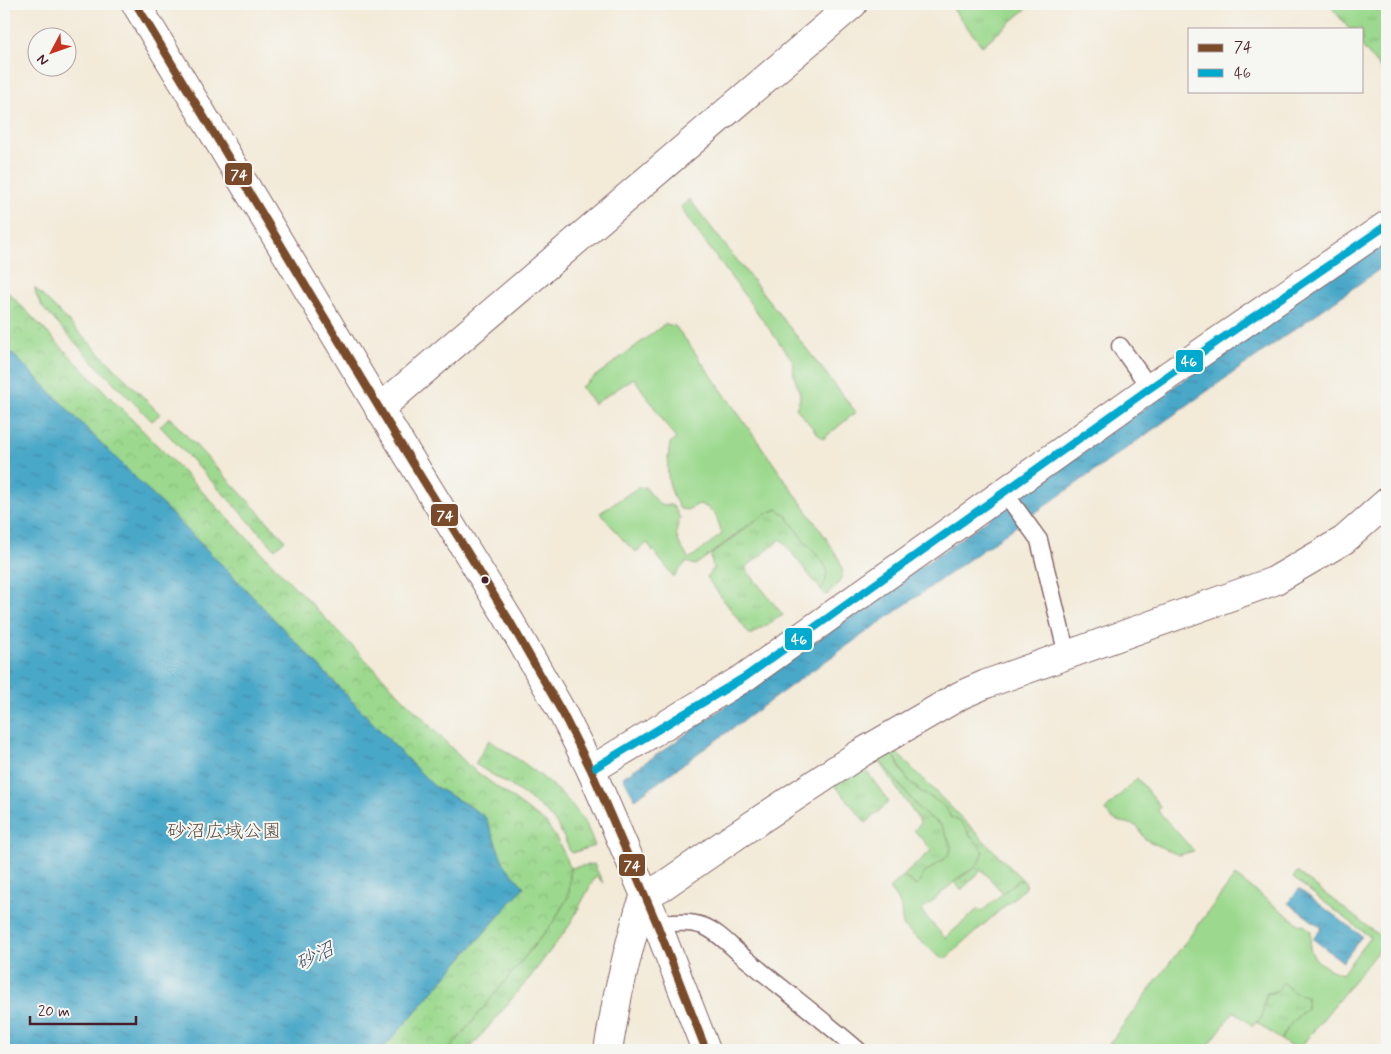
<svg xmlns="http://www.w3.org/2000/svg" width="1391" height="1054" font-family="Mynerve,'Klee One',sans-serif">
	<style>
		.grass { fill: url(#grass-tufts); stroke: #737c5c }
		.park { fill: url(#park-crowns); stroke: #737c5c }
		.garden { fill: #9cd98e; stroke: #737c5c }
		.water { fill: url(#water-ripples); stroke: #4a637a }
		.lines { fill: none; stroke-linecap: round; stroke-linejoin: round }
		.service-casing { stroke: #856668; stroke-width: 19 }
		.minor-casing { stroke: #856668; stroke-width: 30 }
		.tertiary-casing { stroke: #856668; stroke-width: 30 }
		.service { stroke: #fff; stroke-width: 16 }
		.minor { stroke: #fff; stroke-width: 28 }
		.tertiary { stroke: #fff; stroke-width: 28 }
		.bus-1-casing { stroke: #f6f6f2; stroke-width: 11 }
		.bus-2-casing { stroke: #f6f6f2; stroke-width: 11 }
		.bus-1 { stroke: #7a4b2a; stroke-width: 8 }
		.bus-2 { stroke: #00a9ce; stroke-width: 8 }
		.bus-dot { fill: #4a1f2b; stroke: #f6f6f2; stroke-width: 2 }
		.labels { text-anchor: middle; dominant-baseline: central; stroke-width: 4; stroke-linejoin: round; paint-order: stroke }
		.park-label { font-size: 19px; fill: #5e4e44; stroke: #f6f6f2 }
		.water-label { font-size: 20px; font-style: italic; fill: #4a556a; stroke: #f6f6f2 }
		.line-badge { stroke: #f6f6f2; stroke-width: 2 }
		.badge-label { font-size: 14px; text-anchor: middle; font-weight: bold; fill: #fff }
	</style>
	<defs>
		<pattern id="grass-tufts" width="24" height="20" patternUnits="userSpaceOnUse" patternTransform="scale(1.25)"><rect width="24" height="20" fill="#9cd98e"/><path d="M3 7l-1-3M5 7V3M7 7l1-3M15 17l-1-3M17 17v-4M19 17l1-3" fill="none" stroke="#88ba7b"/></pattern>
		<pattern id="park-crowns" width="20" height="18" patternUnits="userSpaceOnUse" patternTransform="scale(1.25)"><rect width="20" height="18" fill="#9cd98e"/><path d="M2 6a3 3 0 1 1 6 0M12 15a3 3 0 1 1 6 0" fill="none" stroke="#88ba7b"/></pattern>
		<pattern id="water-ripples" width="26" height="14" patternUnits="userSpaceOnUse" patternTransform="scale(1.25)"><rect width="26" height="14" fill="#4aa7c8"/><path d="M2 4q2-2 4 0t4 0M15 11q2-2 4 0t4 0" fill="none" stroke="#4087a3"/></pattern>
	</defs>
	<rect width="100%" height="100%" fill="#f6f6f2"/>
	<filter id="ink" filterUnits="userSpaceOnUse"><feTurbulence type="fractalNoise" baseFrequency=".02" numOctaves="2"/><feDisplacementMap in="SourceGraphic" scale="10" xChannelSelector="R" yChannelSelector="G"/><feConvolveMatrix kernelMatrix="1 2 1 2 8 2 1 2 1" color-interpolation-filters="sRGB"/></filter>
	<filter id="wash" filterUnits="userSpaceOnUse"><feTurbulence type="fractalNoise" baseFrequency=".0096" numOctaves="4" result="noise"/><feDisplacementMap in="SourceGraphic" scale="20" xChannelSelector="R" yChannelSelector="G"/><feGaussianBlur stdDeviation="1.12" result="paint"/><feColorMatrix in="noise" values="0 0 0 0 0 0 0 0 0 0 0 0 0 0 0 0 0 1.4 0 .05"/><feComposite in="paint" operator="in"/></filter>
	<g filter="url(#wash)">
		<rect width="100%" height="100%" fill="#f3ead8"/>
		<g class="grass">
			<polygon points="949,4 1032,4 982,46"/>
			<polygon points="1329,4 1387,4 1387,77 1362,46 1362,29 1349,29"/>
			<polygon points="35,288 160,414 152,421 99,368 43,308 36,295"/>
			<polygon points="169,417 285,540 275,549 160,426"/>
			<polygon points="777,509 786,515 804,541 822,560 827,570 826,581 821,590 781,539 745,568 783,615 750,635 707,578 713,569 711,555 761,516"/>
			<path d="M489,740C531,768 579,796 595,846L571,853C566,843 562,831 555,822C537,799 500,780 475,764Z"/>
			<path d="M893,749L1023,880L1017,881L1003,893L982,870L961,890L954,882C965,873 990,863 979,846C976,840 969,837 967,830L950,817L933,798L925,795L910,782L902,771L892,750Z"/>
			<polygon points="879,760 917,806 923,813 941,825 951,845 951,850 948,856 924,874 918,885 915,886 911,881 902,877 932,850 914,830 919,825 920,822 878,761"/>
			<polygon points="862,765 889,802 866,823 834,784"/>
			<polygon points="594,864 603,883 596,875 569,926 531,976 469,1050 449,1050 554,921 569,895 570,868"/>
			<path d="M1283,981L1289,989L1307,996V1008C1296,1018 1287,1026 1281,1040L1256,1022L1262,1018C1264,1009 1263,1001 1268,993H1274Z"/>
		</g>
		<polygon class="park" points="4,288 470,767 546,823 556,838 566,857 570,868 569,895 554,921 449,1050 4,1050"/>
		<g class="garden">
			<path d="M689,199L856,412L823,439L816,432L796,408C805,393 796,389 794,374C793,370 794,365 793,361L688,219L681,207Z"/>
			<path d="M665,324L675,326L689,344L826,538C840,561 854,575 826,595L821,590L826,581L827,570L822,560L804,541L786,515L777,509C747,521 723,547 695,565L686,562L674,577L647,543L636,552L625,542L600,513L637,488L645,487L660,505H671L674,507L680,518C672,537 679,543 689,559L722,534C717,517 716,510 699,504L687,510L680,509C666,485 666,470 670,443L676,439L634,378L594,404L581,387Z"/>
			<path d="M892,750C897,764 904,777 915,787C925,797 947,801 950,817L961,822L967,830L969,835L978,844L983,852L981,859L975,868L962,875L921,911L945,938L978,909L981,912L1017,881L1023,880L1026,884L1024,889L946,958L942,959L904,927C900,918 903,909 899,902C896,897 892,893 889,889L902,877L911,881L915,886L918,885L924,874L948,856L951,850V845L941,825L923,813L917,806L877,757Z"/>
			<polygon points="1137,778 1160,806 1158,811 1194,851 1178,855 1163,848 1145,839 1138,827 1128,823 1120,822 1111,818 1105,810"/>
			<path d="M1297,872L1386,941L1298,1050H1296L1281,1040C1287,1026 1296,1018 1307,1008V996C1294,994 1291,991 1283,982C1278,990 1278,992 1267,993C1263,1002 1264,1009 1262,1018L1256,1022L1253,1026L1234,1011L1205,1050H1118L1109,1044L1235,876L1299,924L1304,925L1311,931C1311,937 1310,943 1310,948C1313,962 1330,970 1342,974L1370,937L1293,878Z"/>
		</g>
		<g class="water">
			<polygon points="1387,235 1387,264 803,677 635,799 623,777 661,752"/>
			<polygon points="4,345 233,576 413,765 434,786 469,806 486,818 504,864 524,887 382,1050 4,1050"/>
			<polygon points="1299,889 1362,936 1343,962 1313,939 1322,928 1288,903"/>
		</g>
	</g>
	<g filter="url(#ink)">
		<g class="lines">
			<defs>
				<g id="service">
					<polyline points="1120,346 1150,388"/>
					<polyline points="1004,492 1039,540 1067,655"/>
					<path d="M657,924C672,923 689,921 703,926C719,932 732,948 745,958C783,989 821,1018 858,1050"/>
				</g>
				<g id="minor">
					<polyline points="591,770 745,677 1150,388 1387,225"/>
					<polyline points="608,1050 618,994 628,952 639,911 645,896 663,886 737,835 861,753 961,695 986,684 1274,581 1344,540 1387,502"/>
				</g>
				<g id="tertiary">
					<polyline points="136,4 399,441 508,618 563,714 591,770 635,872 657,924 706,1050"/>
					<polyline points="379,409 853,4"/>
				</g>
			</defs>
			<use href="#service" class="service-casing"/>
			<use href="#minor" class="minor-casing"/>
			<use href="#tertiary" class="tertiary-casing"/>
			<use href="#service" class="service"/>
			<use href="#minor" class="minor"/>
			<use href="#tertiary" class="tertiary"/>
			<defs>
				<polyline id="bus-1" points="136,4 399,441 508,618 563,714 591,770 635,872 657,924 706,1050"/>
				<polyline id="bus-2" points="596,767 745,677 1150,388 1387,225"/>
			</defs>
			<use href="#bus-1" class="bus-1-casing"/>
			<use href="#bus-2" class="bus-2-casing"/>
			<use href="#bus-1" class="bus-1"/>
			<use href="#bus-2" class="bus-2"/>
		</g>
	</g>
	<circle class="bus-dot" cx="485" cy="580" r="4.5"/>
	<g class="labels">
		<g class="park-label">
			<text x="224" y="831">砂沼広域公園</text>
		</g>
		<g class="water-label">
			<text transform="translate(315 957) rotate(-26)">砂沼</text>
		</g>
	</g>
	<g class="line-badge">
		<rect x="224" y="162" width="29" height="24" rx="5" fill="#7a4b2a"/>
		<rect x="1175" y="349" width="29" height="24" rx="5" fill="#00a9ce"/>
		<rect x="430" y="503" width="29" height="24" rx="5" fill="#7a4b2a"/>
		<rect x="784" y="627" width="29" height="24" rx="5" fill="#00a9ce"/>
		<rect x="618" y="853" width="28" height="24" rx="5" fill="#7a4b2a"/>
	</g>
	<g class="badge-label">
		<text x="239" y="179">74</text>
		<text x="1189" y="366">46</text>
		<text x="445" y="520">74</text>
		<text x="799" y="644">46</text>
		<text x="632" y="870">74</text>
	</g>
	<rect width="1391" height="1054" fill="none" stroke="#f6f6f2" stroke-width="20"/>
	<rect x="1188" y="28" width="175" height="65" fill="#f6f6f2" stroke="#b1a0a2"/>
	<rect x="1198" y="44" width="25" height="8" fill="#7a4b2a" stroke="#b1a0a2"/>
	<text x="1234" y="52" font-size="15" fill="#4a1f2b">74</text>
	<rect x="1198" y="69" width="25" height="8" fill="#00a9ce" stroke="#b1a0a2"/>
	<text x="1234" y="78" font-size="15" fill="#4a1f2b">46</text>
	<g transform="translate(52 52) rotate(229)"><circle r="24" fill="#f6f6f2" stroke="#b1a0a2"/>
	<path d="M0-4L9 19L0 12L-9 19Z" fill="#c8321e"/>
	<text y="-8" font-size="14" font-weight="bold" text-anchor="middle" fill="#4a1f2b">N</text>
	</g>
	<path d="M30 1016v8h106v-8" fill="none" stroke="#4a1f2b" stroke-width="2.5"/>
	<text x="38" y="1016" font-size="15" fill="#4a1f2b" stroke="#f6f6f2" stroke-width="4" paint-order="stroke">20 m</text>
</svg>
